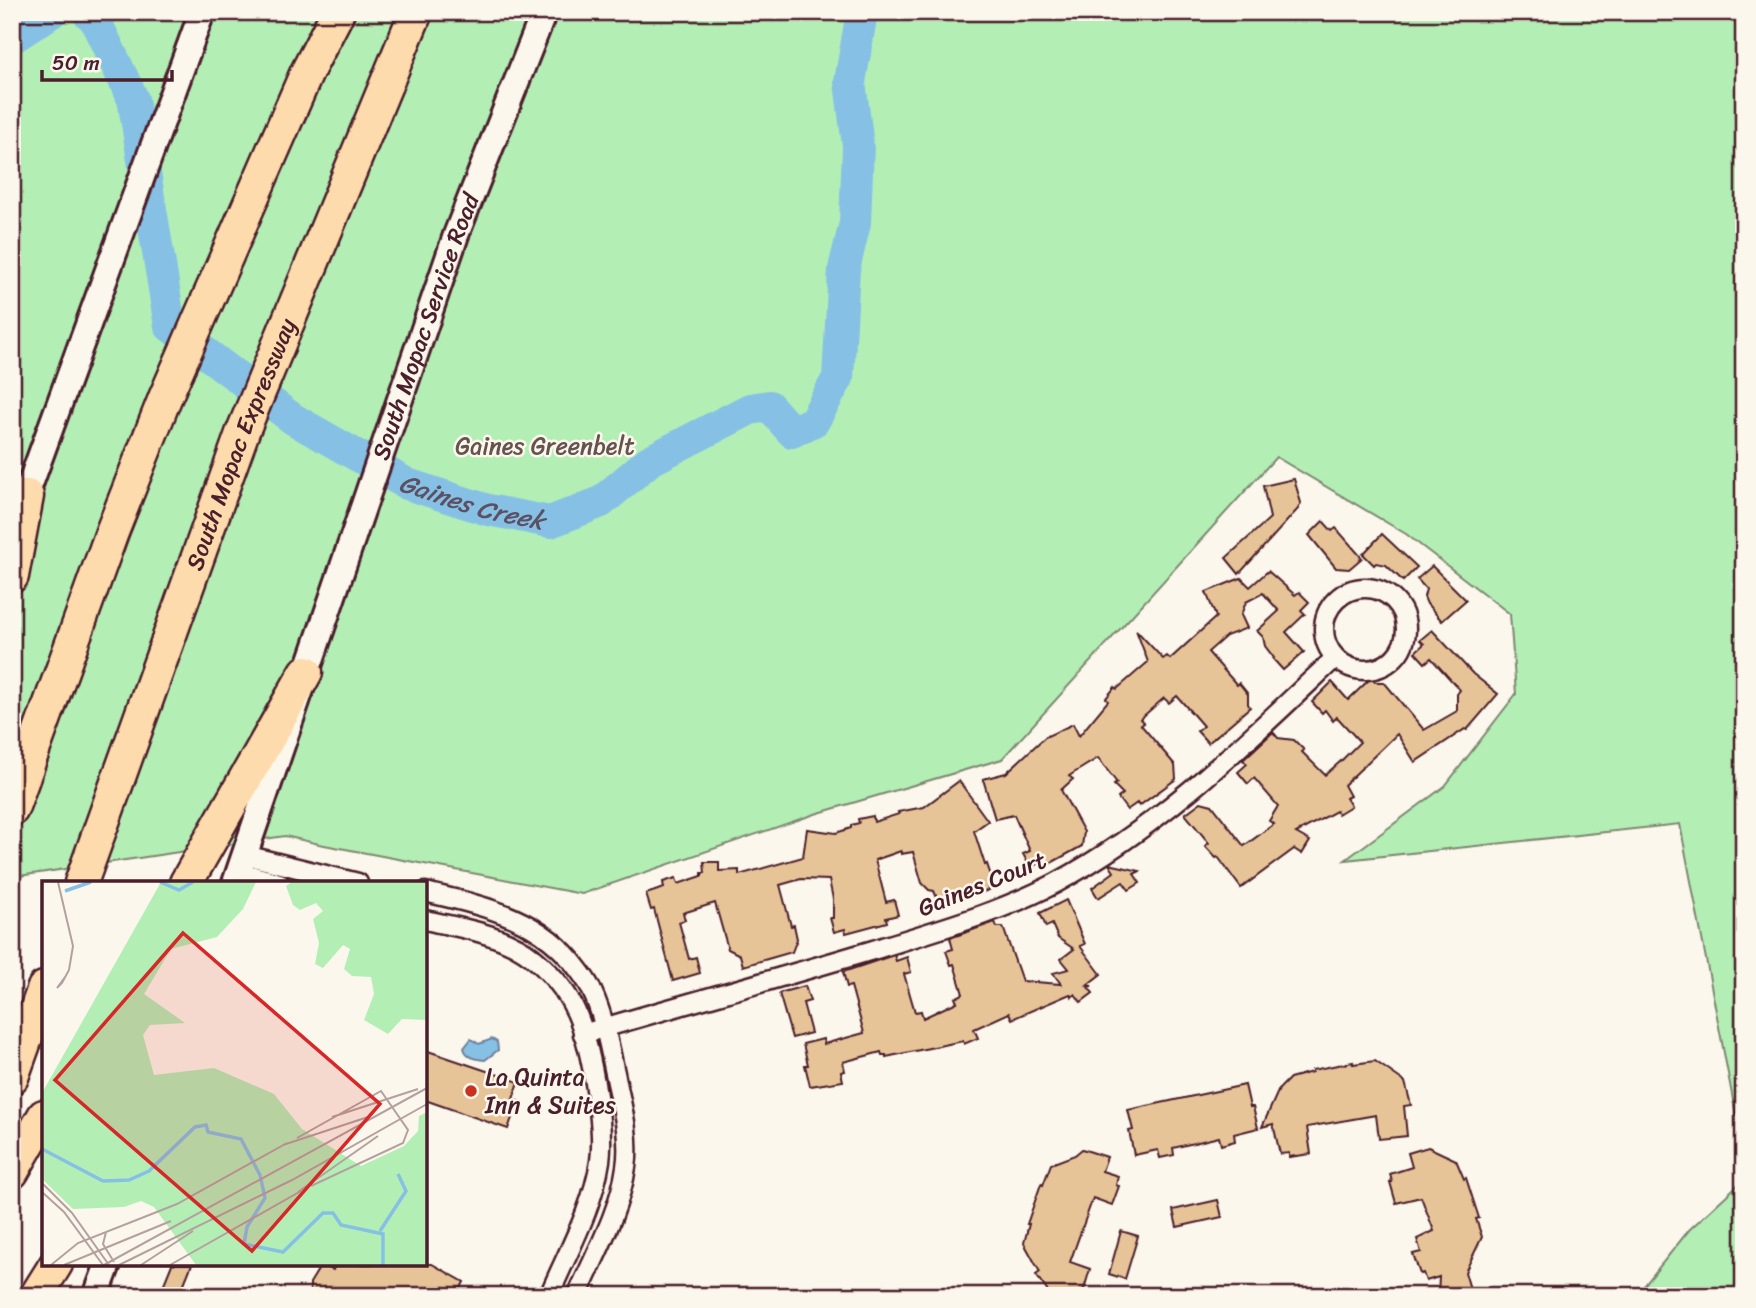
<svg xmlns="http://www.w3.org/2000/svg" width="1756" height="1308" font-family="Sriracha,sans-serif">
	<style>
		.green { fill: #b3efb5; stroke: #7e8770; stroke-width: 2 }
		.water { fill: #86c1e5; stroke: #6e809b; stroke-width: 2 }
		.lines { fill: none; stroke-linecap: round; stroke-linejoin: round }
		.river { stroke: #86c1e5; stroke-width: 32 }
		.building { fill: #e7c498; stroke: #4a1f2b; stroke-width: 2 }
		.street-casing { stroke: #4a1f2b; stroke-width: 23 }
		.secondary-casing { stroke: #4a1f2b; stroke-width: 30 }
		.highway-casing { stroke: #4a1f2b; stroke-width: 37 }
		.street { stroke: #fbf7ec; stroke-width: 18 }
		.secondary { stroke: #fbf7ec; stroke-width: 24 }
		.highway { stroke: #fedbac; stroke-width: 32 }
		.poi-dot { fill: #c8321e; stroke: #fbf7ec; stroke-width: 2.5 }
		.labels { text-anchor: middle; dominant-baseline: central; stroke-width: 5; stroke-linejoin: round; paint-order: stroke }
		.street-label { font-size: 24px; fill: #4a1f2b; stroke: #fbf7ec }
		.park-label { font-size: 24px; fill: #64534e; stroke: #fbf7ec }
		.poi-label { font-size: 24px; fill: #4a1f2b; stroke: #fbf7ec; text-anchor: start }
		.water-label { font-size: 26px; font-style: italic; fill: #5c5063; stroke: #fbf7ec }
		.inset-river { fill: none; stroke: #86c1e5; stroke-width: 3.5 }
		.inset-road { fill: none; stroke: #b4a19f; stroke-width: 2 }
		.view { fill: #d62828; fill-opacity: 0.15; stroke: #d62828; stroke-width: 3.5 }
		.inset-edge { fill: none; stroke: #4a1f2b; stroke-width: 3.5 }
	</style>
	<rect width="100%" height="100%" fill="#fbf7ec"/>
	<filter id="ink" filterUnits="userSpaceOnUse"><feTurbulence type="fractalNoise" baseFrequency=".0143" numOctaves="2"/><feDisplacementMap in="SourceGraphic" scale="14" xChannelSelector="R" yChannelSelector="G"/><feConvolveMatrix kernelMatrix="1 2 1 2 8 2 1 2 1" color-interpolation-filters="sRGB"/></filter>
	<g filter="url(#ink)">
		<g class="green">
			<polygon points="12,12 1744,12 1744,1157 1680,824 1345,860 1445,786 1516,694 1510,614 1406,534 1276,457 1002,759 815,814 582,894 319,844 285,836 12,877"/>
			<polygon points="1744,1179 1744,1296 1636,1296 1689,1230"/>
		</g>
		<path class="water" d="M471,1039L479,1044L492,1039L497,1042L498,1050L485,1060C476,1059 467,1058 464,1048Z"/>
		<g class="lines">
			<g class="river">
				<path id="s1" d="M87,12L94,18L133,99L170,326L293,419L407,484L488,510L550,522L601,502L649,461L750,409L769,406L792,432L814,421L838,378L844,269L855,223L858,146L850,82L862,12"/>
				<polyline points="12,38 52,12"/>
			</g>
		</g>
		<g class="building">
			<polygon points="1294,479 1301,503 1298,509 1239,574 1226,558 1270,518 1263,486"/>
			<polygon points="1323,521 1332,531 1336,528 1362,558 1349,569 1336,568 1309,535"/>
			<polygon points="1382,534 1417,567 1403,581 1386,565 1376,563 1374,565 1363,554"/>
			<polygon points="1432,566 1466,600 1442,621 1427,604 1424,597 1426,589 1417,579"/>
			<polygon points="1268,571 1295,595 1299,592 1309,602 1301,610 1305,614 1286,632 1304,652 1283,670 1273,659 1274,658 1265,646 1263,637 1257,631 1279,611 1263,593 1246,602 1241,615 1247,628 1226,636 1208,652 1237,685 1239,683 1248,694 1248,704 1250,707 1208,743 1197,731 1203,726 1177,696 1169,703 1164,698 1140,719 1144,723 1141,725 1175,765 1176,779 1139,806 1137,803 1127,810 1118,798 1123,794 1114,785 1117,783 1098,758 1069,776 1073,779 1061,790 1084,832 1082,846 1042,868 1040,863 1030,867 1023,854 1030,851 1014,815 995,819 983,779 1006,773 1045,737 1073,724 1079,736 1108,701 1106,698 1115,687 1117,689 1148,662 1136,630 1163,659 1167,656 1170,659 1216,617 1206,592 1241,578 1250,587"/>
			<polygon points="1432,630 1473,674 1498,694 1467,730 1465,729 1415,762 1397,734 1344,785 1350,796 1346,798 1351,806 1338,814 1336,811 1296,833 1310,841 1302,854 1294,849 1241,888 1218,857 1216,858 1205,846 1209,843 1185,814 1201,802 1212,805 1244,846 1274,824 1269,821 1278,806 1254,778 1248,784 1238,772 1247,764 1243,760 1273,732 1278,738 1294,740 1304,750 1302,752 1325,775 1341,761 1360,742 1337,717 1333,721 1325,710 1322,713 1312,702 1332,682 1348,700 1371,678 1375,682 1384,682 1424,730 1457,711 1457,694 1460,690 1431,658 1425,663 1415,652 1424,644 1420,640"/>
			<polygon points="959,781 988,821 974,831 985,865 987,864 992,879 988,887 989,890 940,905 934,891 929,890 922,883 913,852 901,854 901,851 875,860 886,902 894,900 898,915 886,918 887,922 846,933 845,929 834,932 830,918 833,918 833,899 829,880 801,879 780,885 791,926 794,925 797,939 792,952 743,966 740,955 728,949 715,903 683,913 685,920 679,922 689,959 696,957 700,973 673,981 654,909 651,910 646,894 664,888 663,882 676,878 678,884 702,876 702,873 705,873 704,862 719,862 719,871 739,870 739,875 803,857 807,829 836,833 851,828 851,825 859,823 858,819 873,816 874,822 899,814 898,812 924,807"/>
			<polygon points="1109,864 1140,871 1134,874 1140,883 1129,890 1123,882 1098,898 1092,888 1114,872"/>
			<polygon points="1066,900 1085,944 1080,946 1101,974 1087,985 1092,986 1088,987 1093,993 1081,1002 1075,994 1072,997 1070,994 1012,1019 1009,1013 974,1029 978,1038 964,1044 963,1041 886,1057 886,1055 882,1055 881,1052 843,1062 845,1071 841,1072 843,1081 810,1086 805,1065 808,1065 803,1044 823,1039 824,1044 864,1033 851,986 847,987 843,972 894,955 896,961 907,957 911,972 904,974 915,1012 921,1011 923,1018 957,1002 955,998 963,994 954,964 951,965 946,951 953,949 950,938 995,922 997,927 1003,927 1022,981 1061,984 1053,973 1069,969 1061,959 1074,949 1058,938 1052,924 1046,927 1040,913"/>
			<polygon points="805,986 810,1001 803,1003 811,1033 792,1038 779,993"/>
			<polygon points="425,1050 519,1082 513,1099 518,1101 508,1129 425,1100"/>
			<polygon points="1375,1061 1405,1082 1411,1105 1404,1106 1407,1136 1379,1139 1376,1115 1307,1127 1311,1154 1289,1157 1289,1153 1280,1154 1273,1124 1262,1127 1279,1089 1290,1078 1312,1072 1312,1070 1353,1062 1353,1064"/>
			<polygon points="1245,1085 1250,1107 1253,1107 1258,1128 1234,1134 1235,1141 1221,1145 1219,1137 1173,1148 1174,1155 1160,1158 1158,1150 1134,1155 1129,1131 1133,1130 1128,1110"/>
			<polygon points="1428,1147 1456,1160 1464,1179 1466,1178 1479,1218 1476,1219 1482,1237 1465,1272 1472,1296 1438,1296 1439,1277 1426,1281 1423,1273 1420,1274 1413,1254 1421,1252 1417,1239 1434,1231 1421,1197 1396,1203 1390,1182 1392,1182 1390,1174 1412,1167 1408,1153"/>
			<polygon points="1082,1149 1107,1157 1102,1171 1118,1176 1116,1185 1119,1186 1112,1205 1093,1198 1070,1262 1090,1269 1082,1296 1051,1296 1036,1275 1040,1272 1024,1243 1029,1224 1027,1224 1041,1184 1043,1185 1051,1164 1075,1155"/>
			<polygon points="1218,1200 1222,1217 1177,1227 1173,1210"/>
			<polygon points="1121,1231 1138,1236 1125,1279 1109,1274"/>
			<polygon points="172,1264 192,1264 179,1296 159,1296"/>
			<polygon points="335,1264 432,1264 464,1282 457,1296 310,1296 310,1283 321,1265 333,1270"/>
		</g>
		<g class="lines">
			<defs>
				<g id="street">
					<circle cx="1365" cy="629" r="41"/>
					<polyline points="245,855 358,883"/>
					<polyline points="239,872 279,883"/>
					<path d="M425,892C484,906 540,917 578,969C583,976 589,983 592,991C604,1017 609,1045 615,1073C621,1103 631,1136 626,1167C620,1211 595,1255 577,1296"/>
					<path d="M425,920C456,927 490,932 517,947C538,958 561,983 572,1004C590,1036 605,1125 600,1161C593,1208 567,1253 549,1296"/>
					<path d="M583,1034C680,1005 777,979 873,950C934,931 999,913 1056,883C1162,826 1248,740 1335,658"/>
				</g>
				<g id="secondary">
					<polyline points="20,512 202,12"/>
					<path id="s2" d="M235,883L456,235L544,12"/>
					<polyline points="96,1296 108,1264"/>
				</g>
				<g id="highway">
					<polyline points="12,576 27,496"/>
					<polyline points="12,809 112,532 165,398 307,72 338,12"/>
					<path id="s3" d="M81,883L243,431L416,12"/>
					<polyline points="186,883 306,672"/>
					<polyline points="12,1077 44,988"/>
					<polyline points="12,1172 44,1116"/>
					<polyline points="36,1296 56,1264"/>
				</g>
			</defs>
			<use href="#street" class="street-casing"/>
			<use href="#secondary" class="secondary-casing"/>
			<use href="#highway" class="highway-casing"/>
			<use href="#street" class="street"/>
			<use href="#secondary" class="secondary"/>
			<use href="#highway" class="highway"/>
		</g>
	</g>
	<circle class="poi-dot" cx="471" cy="1091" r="7"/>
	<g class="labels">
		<g class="street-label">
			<text stroke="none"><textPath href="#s2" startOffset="588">South Mopac Service Road</textPath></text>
			<text stroke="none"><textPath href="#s3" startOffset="467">South Mopac Expressway</textPath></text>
			<text transform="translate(982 884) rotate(-22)">Gaines Court</text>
		</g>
		<g class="park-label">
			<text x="545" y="446">Gaines Greenbelt</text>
		</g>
		<g class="poi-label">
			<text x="485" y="1077">La Quinta<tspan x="485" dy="28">Inn &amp; Suites</tspan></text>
		</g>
		<g class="water-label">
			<text stroke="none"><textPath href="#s1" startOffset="682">Gaines Creek</textPath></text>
		</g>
	</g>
	<g transform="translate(42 881)">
		<rect width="385" height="385" fill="#fbf7ec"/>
		<path d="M119,1H214L201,28L175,56L129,68L102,113L143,142L108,144L101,154L112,194L172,187L232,213L260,248L319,285L362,265L376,250L377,235L385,231V384H154L112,326L99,320L82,326L31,328L0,298V212ZM250,1H385V139L360,138L346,153L322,139L332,113L329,96L310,95L302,88L308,68L301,64L281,87L273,83L277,62L271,38L281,30L274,22L258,29L251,24L244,5Z" fill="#b3efb5"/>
		<path class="inset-river" d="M118,1L137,9L151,1M23,10L49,1M0,268L61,300L87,299L107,290L153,246L164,244L166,251L199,258L218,294L223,317L205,346L202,363L241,371L281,332H291L299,344L341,353V384M338,350L364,310L356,293"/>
		<path class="inset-road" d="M16,1L31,65L27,89L20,102L15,107L23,96M290,236L376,208M255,257L339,210L366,249L361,262L269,305M241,264L326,236M0,302L30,332L67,384M0,311L22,331L61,384M256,311L336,255M64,351L61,363L72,381M9,384L36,362L135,323L245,262M22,384L129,340M62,384L385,207M77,384L250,299L385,223M99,384L151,350M128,384L259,310"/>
		<path class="view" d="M141,52L338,223L210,370L13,199Z"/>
		<rect width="385" height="385" class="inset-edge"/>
	</g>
	<rect width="1756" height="1308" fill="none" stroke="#fbf7ec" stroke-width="42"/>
	<rect x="21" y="21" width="1714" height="1266" fill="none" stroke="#4a1f2b" stroke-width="2.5" filter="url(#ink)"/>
	<path d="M42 70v10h130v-10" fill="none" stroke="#4a1f2b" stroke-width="3.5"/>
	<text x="52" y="70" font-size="21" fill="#4a1f2b" stroke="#fbf7ec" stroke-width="5" paint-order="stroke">50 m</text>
</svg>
